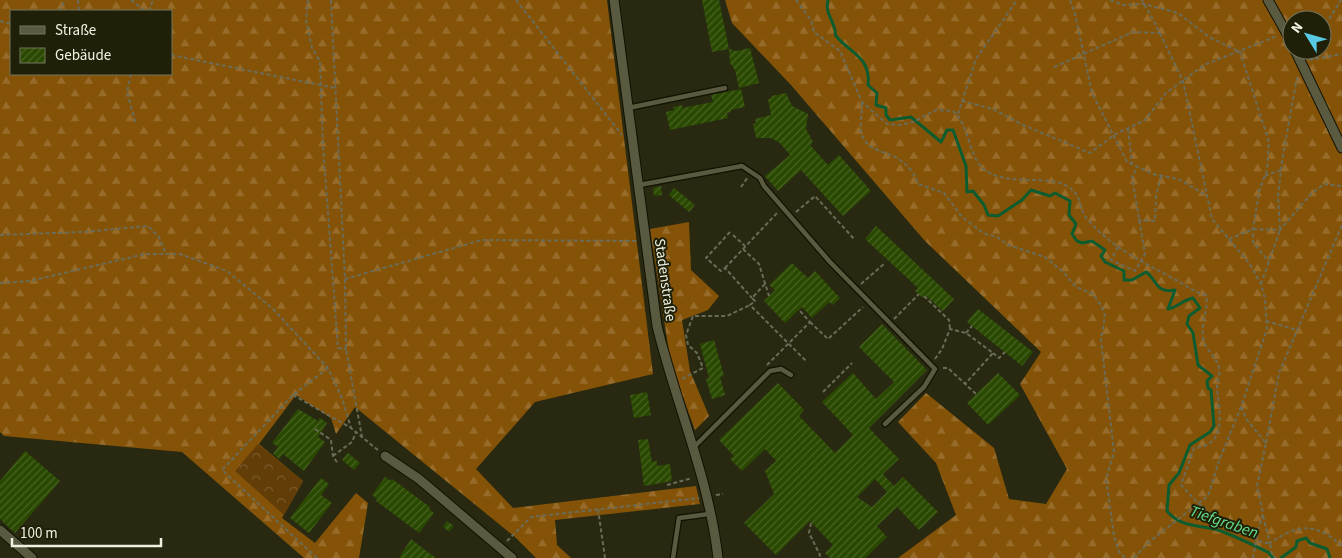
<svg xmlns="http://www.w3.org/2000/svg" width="1342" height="558" font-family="'Source Sans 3',sans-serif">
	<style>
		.forest { fill: url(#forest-firs); fill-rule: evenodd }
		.park { fill: url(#park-crowns) }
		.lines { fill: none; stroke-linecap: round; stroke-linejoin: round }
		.stream { stroke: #0c5c2f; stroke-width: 3 }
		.building { fill: url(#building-hatch); fill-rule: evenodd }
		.lane-casing { stroke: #111200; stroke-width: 7 }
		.street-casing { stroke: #111200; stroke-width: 11 }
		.path { stroke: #6b6c57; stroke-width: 2; stroke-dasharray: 4 2.5; stroke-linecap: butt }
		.lane { stroke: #595a3f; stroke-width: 4.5 }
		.street { stroke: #595a3f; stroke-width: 9 }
		.path-bridge { stroke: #6b6c57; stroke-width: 2; stroke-dasharray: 4 2.5; stroke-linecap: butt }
		.labels { text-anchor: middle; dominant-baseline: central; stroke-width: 4; stroke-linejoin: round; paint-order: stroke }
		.street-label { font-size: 15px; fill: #f0f1e2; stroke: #1f2007 }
		.water-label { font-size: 16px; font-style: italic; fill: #66e08f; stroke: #1f2007 }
	</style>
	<defs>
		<pattern id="forest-firs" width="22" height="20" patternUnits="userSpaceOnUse" patternTransform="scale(1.25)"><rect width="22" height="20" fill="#855307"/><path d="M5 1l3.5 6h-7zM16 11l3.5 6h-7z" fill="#976c2b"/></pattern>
		<pattern id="park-crowns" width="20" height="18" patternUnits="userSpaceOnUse" patternTransform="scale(1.25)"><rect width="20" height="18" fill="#623d08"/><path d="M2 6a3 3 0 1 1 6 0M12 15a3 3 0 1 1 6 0" fill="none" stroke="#795a2c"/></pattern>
		<pattern id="building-hatch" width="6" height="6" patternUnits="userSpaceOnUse" patternTransform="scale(1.25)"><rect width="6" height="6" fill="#2a4900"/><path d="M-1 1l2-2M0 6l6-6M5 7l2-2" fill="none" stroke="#496425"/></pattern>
	</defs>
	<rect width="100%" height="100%" fill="#282910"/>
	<g class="forest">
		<path d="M0,0H607L653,374L535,402L476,469L513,508L696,486L700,504L555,520L557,545L571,558H536L515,537L355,407L336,434L331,418L296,395L259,444L303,481L282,518L315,543L356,493L368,503L359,558H304L182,452L4,436L0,432ZM11,11H171V74H11Z"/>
		<path d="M725,0H1342V558H898L956,515L936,463L898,422L926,393L994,448L1009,499L1046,504L1067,469L1020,384L1041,352L925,241L791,85L732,23ZM1292,20H1322V50H1292Z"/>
		<polygon points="689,222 691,270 719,296 708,310 682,320 690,371 709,416 695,430 671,365 650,229"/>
	</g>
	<polygon class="park" points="258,444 303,481 284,515 235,471"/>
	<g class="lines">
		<g class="stream">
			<path d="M828,0C825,13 832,18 835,30C836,34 834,34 837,37C850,53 871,57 868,85L877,93L876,105L886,108V115L890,120L911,117L941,142L947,130H953L966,166L967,192L973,191L984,205L988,215L998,216L1022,200L1031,190L1050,196L1055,193L1070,201L1069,215L1076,224L1072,234L1077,241L1082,243L1092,241L1105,250L1101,256L1105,262L1124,271V280H1132L1146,272C1157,279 1155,294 1175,290L1168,309C1178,307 1183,300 1193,298L1200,308L1189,316L1187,324L1193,333L1198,365L1212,376L1207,381L1208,388L1211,390L1214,426L1210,432L1190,445L1179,473L1169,485L1167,511C1182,529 1201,524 1221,531C1237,537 1253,545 1268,552L1273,558"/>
			<polyline points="1281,558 1296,547 1297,541 1306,538 1310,543 1327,549 1330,558"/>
		</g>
	</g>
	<g class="building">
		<polygon points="702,0 719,0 729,49 712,52"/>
		<polygon points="750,48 759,83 739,88 735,70 730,63 729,49 736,51"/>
		<polygon points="741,89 745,107 731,110 731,112 727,113 728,118 670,130 666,112 674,110 673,107 682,105 682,108 713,102 711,95"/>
		<polygon points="786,93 792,106 808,114 806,129 813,142 810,145 828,165 839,155 871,191 843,216 801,170 778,191 765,176 790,155 780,143 771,138 756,138 753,124 756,123 755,119 771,115 768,99 772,98 771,96"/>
		<polygon points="661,186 662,195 654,196 653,188"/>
		<polygon points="674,188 695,205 689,212 669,195"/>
		<polygon points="876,226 954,299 943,311 925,295 923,298 915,291 918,288 865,239"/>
		<polygon points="792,263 808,278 815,271 840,298 833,305 829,302 812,318 802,307 785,323 764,301 775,290 769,285"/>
		<polygon points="978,309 1033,352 1022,366 967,322"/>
		<path d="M882,324L927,370L869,428L899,459L883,474L894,486L903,477L938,512L919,530L897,507L877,526L887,537L865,558H830L825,553L833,545L810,521L776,555L744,523L774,494L765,471L776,461L765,449L742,471L730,459L734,456L719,440L778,383L804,410L799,416L835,453L853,435L822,402L853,373L876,399L894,382L859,347ZM875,479L887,492L872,507L857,497Z"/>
		<polygon points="714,340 724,376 720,377 725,395 712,399 706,379 709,378 700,344"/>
		<polygon points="998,373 1020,395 988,425 967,403"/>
		<polygon points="647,392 651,415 634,418 630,395"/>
		<polygon points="298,409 318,421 320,418 327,423 318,437 325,442 304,471 283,454 279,459 273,454 278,447 272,443"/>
		<polygon points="648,439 652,462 657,461 657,466 670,464 672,481 644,486 638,440"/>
		<polygon points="25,451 60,481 15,533 0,519 0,481"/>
		<polygon points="348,453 360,463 354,470 342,460"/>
		<polygon points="385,477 391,481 392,479 430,507 429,509 434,513 419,533 376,501 377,499 372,495"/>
		<polygon points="321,478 329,484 321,495 332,503 309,533 290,518"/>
		<polygon points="447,521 454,526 449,532 443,527"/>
		<polygon points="411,539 425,550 436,558 399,558"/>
	</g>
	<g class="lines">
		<defs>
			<g id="lane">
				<polyline points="628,108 725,88"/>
				<polyline points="639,185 742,166 760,178 764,186 830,262 935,369 924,387 885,424"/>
				<polyline points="694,447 770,371 781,369 791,375"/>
				<polyline points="673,558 679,518 709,514"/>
			</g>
			<g id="street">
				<path d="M614,0L657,326C676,404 709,478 718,558"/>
				<polyline points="1268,0 1292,43"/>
				<polyline points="1295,50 1342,148"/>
				<polyline points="385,456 419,479 512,558"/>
				<polyline points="0,530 32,558"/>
			</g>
		</defs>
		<use href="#lane" class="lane-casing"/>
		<use href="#street" class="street-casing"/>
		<g class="path">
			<polyline points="78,0 79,11"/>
			<polyline points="131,0 145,11"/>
			<polyline points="308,0 306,20 312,48 320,61 323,146 338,348 346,349"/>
			<polyline points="331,0 345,279 346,349 362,437"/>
			<polyline points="516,0 622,135"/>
			<path d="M796,0L811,20L814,32L840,51L862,102L887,124L900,125L913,122L936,110L953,111C970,125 968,158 985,170C1009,187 1046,174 1067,186C1084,196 1077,208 1088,220C1112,248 1145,263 1176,280C1187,286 1194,292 1206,295C1209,308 1201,322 1203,337C1205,350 1215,355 1219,367C1221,373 1217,380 1217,386C1218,410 1230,445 1194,448L1181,485L1197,502L1226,526L1264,543H1270L1272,554L1276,558"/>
			<polyline points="1070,0 1075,14 1092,93 1127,162 1153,174 1178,179 1206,195"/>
			<polyline points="1110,0 1123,5 1144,4 1178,13 1209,37 1240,52 1269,142 1267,170 1259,192 1253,229 1253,242 1269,262"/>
			<polyline points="58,11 66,0"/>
			<polyline points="149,11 153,0"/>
			<polyline points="0,21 11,24"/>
			<polyline points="1322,30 1341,0"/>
			<polyline points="171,55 335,88"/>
			<polyline points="1309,60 1342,54"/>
			<polyline points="1054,67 1133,32 1160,33"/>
			<polyline points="131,74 127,92 136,124"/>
			<polyline points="962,101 993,109 1023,125 1090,153 1114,135 1145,120 1166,93 1204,65 1277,36"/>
			<path d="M862,103C862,112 860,122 861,131C864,149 880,150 893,156C905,161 915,173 918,184L944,193L962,217L983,233L997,237L1008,245L1045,257L1063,272L1076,287L1093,294L1101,305L1105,316L1101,340L1114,452L1106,479L1114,536L1119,552L1125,558"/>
			<polyline points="958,114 976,59 1017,0"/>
			<polyline points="1128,129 1132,164"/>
			<polyline points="1265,176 1281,170"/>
			<polyline points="741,187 748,177"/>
			<polyline points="796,212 815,196 855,240"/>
			<polyline points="1138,220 1155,221 1156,196 1161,176"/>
			<polyline points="730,232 706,258 721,271 725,268 752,298"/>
			<polyline points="0,235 83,232 148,226 159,237 166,254"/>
			<polyline points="733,235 745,246"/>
			<polyline points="1229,239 1253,229 1280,230 1311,194 1324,184 1342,186"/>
			<polyline points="1118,247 1111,260 1135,271 1145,254 1132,177 1137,167"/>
			<polyline points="743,249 759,264 769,296"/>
			<polyline points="725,268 778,212"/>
			<polyline points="345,279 482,240 637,241"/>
			<polyline points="0,283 30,281 145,254 180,254 227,271 272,308 328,368 342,398 351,428"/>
			<polyline points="765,284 752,298 755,301 750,305 806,361"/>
			<polyline points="861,284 885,263"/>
			<polyline points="1261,284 1280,230 1278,196 1282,161 1297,77"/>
			<polyline points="924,296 949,320 950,329"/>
			<polyline points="894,319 919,294"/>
			<polyline points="1266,321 1297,330"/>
			<polyline points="810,322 828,339 863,307"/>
			<polyline points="966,333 972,326"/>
			<polyline points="993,353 999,358 1005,352"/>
			<polyline points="935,359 942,349 950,329 966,333 993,353 965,384"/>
			<polyline points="767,365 810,322 799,310"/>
			<polyline points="943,368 948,368 976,394"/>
			<polyline points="682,379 703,368 697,353 688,345 686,335 693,316 727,316 750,305"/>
			<polyline points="823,392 852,363"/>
			<polyline points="293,395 351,428 379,451"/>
			<polyline points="1241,407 1247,420 1266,443 1257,486 1263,513 1258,530"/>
			<polyline points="315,429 331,440 333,456 338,464"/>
			<polyline points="1266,443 1279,373 1342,225"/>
			<polyline points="333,456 352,442 356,432"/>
			<polyline points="667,485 692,478"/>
			<polyline points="716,495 723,494"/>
			<polyline points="598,509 605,558"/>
			<path d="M1263,516L1270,543C1298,524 1315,522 1342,546"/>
			<polyline points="811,523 809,533 820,555 819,558"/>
			<polyline points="507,541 531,517 699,498"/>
			<polyline points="317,558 222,470 293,395 328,368"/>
			<polyline points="1134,558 1149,542 1208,496 1219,461 1241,407 1267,329 1265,299 1261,284 1249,263 1212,219 1183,81 1156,25 1142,0"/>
			<polyline points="1253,558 1254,552"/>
		</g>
		<use href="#lane" class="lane"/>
		<use href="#street" class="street"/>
		<polyline class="path-bridge" points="1254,552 1258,530"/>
	</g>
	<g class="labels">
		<g class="street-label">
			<text transform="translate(665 280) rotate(82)">Stadenstraße</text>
		</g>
		<g class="water-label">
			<text transform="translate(1224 522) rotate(19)">Tiefgraben</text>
		</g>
	</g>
	<rect x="10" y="10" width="162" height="65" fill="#1f2007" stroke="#73745f"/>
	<rect x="20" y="26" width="25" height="8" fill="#595a3f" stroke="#73745f"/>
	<text x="55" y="35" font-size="15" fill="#f0f1e2">Straße</text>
	<rect x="20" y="48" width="25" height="15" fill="url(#building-hatch)" stroke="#73745f"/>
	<text x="55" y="60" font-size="15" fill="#f0f1e2">Gebäude</text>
	<g transform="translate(1307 35) rotate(307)"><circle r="24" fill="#1f2007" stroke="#73745f"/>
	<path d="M0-4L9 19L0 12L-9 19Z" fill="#57c9e2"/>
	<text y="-8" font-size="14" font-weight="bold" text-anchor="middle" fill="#f0f1e2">N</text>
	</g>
	<path d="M12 538v8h149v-8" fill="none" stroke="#f0f1e2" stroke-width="2.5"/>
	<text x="20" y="538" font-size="15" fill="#f0f1e2" stroke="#1f2007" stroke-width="4" paint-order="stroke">100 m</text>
</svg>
